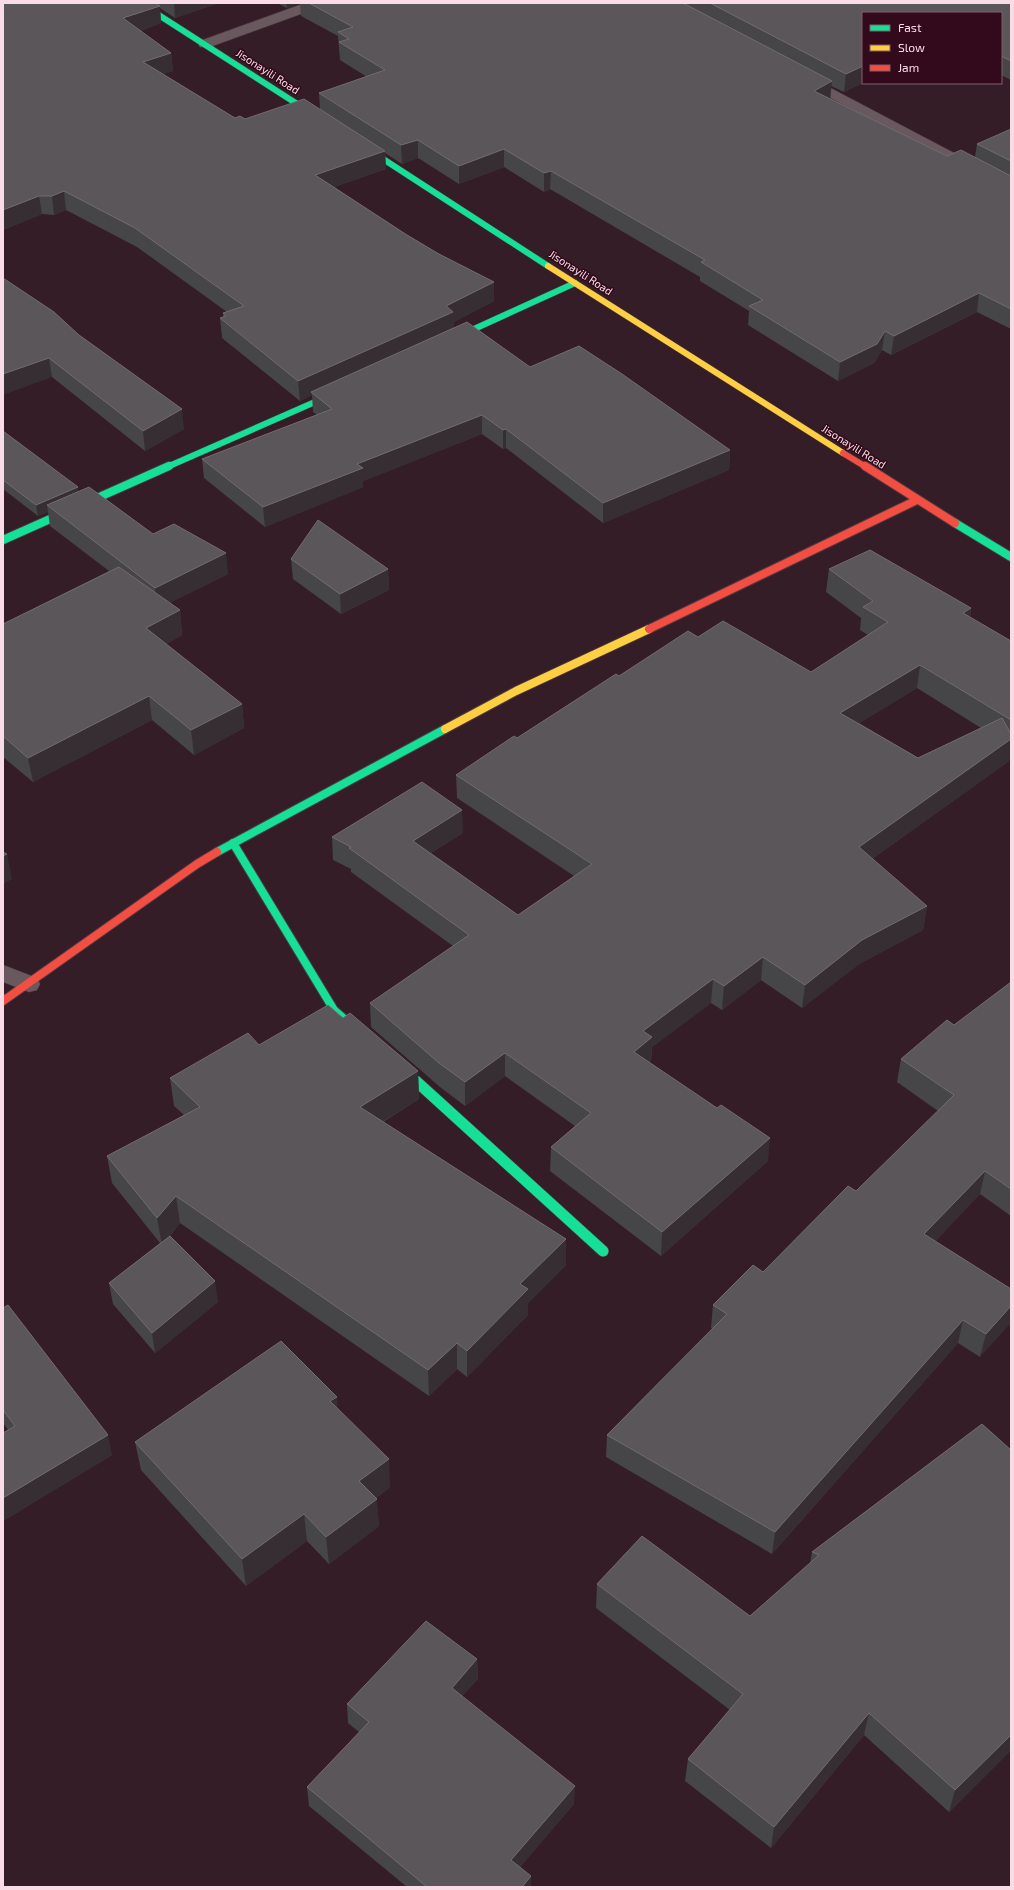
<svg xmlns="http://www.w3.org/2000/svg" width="1014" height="1890" font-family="'Exo 2',sans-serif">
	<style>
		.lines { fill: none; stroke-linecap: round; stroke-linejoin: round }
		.street-casing { stroke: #4f3b43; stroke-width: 1 }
		.fast-far2-casing { stroke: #4f3b43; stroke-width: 7 }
		.fast-far1-casing { stroke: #4f3b43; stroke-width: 10 }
		.fast-casing { stroke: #4f3b43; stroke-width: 12 }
		.slow-far1-casing { stroke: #4f3b43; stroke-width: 7 }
		.slow-casing { stroke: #4f3b43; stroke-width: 10 }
		.jam-far1-casing { stroke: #4f3b43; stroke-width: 7 }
		.jam-casing { stroke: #4f3b43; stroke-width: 10 }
		.street { fill: #69585d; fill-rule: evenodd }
		.fast-far2 { stroke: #16e098; stroke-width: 6 }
		.fast-far1 { stroke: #16e098; stroke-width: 8 }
		.fast { stroke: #16e098; stroke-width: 11 }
		.slow-far1 { stroke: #ffcf43; stroke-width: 6 }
		.slow { stroke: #ffcf43; stroke-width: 8 }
		.jam-far1 { stroke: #f24e42; stroke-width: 6 }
		.jam { stroke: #f24e42; stroke-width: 8 }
		.wall { fill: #464548; fill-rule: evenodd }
		.shaded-wall { fill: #372e33 }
		.building { fill: #5a5659; stroke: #736b6f }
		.labels { text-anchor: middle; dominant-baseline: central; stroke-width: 3; stroke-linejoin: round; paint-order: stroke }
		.far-street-label { font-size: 11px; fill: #f9dce5; stroke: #320a1b }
	</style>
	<rect width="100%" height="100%" fill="#341d26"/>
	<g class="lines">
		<defs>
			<g id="street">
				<polygon points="305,3 325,3 323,6 210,47 200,47 198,44 200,41"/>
				<polygon points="804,74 1011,183 1011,194 1006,192 799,81 797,78 799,75"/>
				<polygon points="3,965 37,978 40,984 37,990 29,992 3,982"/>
			</g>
			<g id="fast-far2">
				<polyline points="140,3 319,118"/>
				<polyline points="360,144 548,266"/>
				<polyline points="450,340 575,283"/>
				<polyline points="167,467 340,391"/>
			</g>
			<g id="fast-far1">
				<polyline points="955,523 1011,557"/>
				<polyline points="3,540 169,466"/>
				<polyline points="233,843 334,1010 365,1037"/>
				<polyline points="217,852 445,729"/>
				<polyline points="396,1063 417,1082"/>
			</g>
			<polyline id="fast" points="416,1081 603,1251"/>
			<polyline id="slow-far1" points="548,266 843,453"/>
			<polyline id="slow" points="445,729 516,691 649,629"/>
			<polyline id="jam-far1" points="843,453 866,467"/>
			<g id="jam">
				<polyline points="865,466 955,523"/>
				<polyline points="649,629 917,500"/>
				<polyline points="3,1001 197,864 217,852"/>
			</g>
		</defs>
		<use href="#street" class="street-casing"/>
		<use href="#fast-far2" class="fast-far2-casing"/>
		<use href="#fast-far1" class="fast-far1-casing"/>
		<use href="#fast" class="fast-casing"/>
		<use href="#slow-far1" class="slow-far1-casing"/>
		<use href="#slow" class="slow-casing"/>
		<use href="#jam-far1" class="jam-far1-casing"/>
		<use href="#jam" class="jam-casing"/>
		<use href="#street" class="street"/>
		<use href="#fast-far2" class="fast-far2"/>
		<use href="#fast-far1" class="fast-far1"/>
		<use href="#fast" class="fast"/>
		<use href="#slow-far1" class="slow-far1"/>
		<use href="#slow" class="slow"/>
		<use href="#jam-far1" class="jam-far1"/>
		<use href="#jam" class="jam"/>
	</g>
	<g class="wall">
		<polygon points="3,3 219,3 175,18 160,8 161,23 140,31 171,53 173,71 163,74 235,118 245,119 320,109 319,93 367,77 340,60 338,36 301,16 300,3 287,8 277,3 1011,3 1011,80 1001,75 1001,13 863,13 863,83 844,92 831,86 830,99 947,156 975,157 977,144 1011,129 1011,329 977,312 891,355 882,350 874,363 838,381 748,325 749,311 700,281 700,277 550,189 544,192 504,167 459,184 418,158 402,164 385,153 386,169 334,187 407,235 439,254 494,282 494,301 454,322 454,328 530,367 730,450 729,470 603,523 506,448 503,449 482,434 363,481 363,487 265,527 204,478 202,459 317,415 313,412 312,395 300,401 222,338 220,318 223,317 223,313 227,312 137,247 66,210 54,215 42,214 3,230"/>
		<polygon points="3,278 184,429 145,451 52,377"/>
		<polygon points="3,431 78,492 153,534 228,574 169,603 180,610 182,635 166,644 242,704 244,728 194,755 152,720 33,782 3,757 3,624 109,571 50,526 48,512 38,516 3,489"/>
		<polygon points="291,559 388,569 389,590 341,614 293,579"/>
		<path d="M829,569L971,608L970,617L1011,641V750L1009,761L872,859L927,906L923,930L859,964L802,1008L761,980L722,1010L711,1003L652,1047L651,1061L649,1062L768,1161L661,1256L550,1171L551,1147L575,1126L505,1076L465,1106L440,1087L371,1027L370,1003L453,946L351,872V869L333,860L332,837L463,833L431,853L518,915L574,876L457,798L456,775L517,738L619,676L698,637L811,672L868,635L860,630L861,618L826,592ZM917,688L981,728L918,758L859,723Z"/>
		<polygon points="1011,982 1011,1216 980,1194 935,1241 1011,1289 980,1357 958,1343 772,1554 606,1457 607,1435 713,1329 711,1328 713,1305 763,1272 856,1191 938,1111 897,1082 901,1059 954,1025"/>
		<polygon points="343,1018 418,1071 419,1099 383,1122 566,1239 566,1265 528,1303 528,1315 467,1377 457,1369 429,1396 180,1223 170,1236 218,1302 155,1353 113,1304 109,1283 160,1243 112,1183 107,1156 184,1115 174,1106 170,1078 259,1045"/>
		<polygon points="3,1308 112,1455 3,1521 3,1433 8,1430 3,1423"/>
		<polygon points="338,1408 390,1487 376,1498 379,1526 329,1564 307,1541 246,1586 141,1470 135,1442"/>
		<polygon points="982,1424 1011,1750 949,1812 864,1735 771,1848 685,1781 688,1759 730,1710 596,1608 597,1584 750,1616 810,1563 812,1552"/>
		<polygon points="477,1659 478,1679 462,1696 574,1804 520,1867 531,1876 531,1887 407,1887 309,1806 307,1787 359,1732 348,1723 347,1704"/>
	</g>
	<g class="shaded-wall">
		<polygon points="174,3 219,3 175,18"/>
		<polygon points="286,3 300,3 287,8"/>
		<polygon points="160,6 161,23 125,36 123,18"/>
		<polygon points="171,53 173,71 145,80 143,62"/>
		<polygon points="863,66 863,83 844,92 846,74"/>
		<polygon points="832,81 830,100 814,91"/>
		<polygon points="418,140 418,158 402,164 401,145"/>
		<polygon points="504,149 504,167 459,184 459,166"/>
		<polygon points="385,151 386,169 316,193 315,175"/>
		<polygon points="551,171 550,189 544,192 544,173"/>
		<polygon points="64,191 66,210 54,215 52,196"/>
		<polygon points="39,196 42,214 3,230 3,210"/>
		<polygon points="494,282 494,301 454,322 454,331 311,392 312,395 300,401 298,381"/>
		<polygon points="979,293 977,312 891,355 894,336"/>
		<polygon points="885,331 882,350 874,363 838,381 840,362"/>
		<polygon points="49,358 52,377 3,395 3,374"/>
		<polygon points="182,409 184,429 145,451 143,431"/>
		<polygon points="482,415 482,434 363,481 363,487 265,527 263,507 357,464"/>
		<polygon points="506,429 506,448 503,449 503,430"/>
		<polygon points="730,450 729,470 603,523 603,503"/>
		<polygon points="78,487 79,498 47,505 48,512 38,516 36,505"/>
		<polygon points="226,553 228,574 157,609 155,588"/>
		<polygon points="388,569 389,590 341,614 340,594"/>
		<polygon points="971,608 967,631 963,613"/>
		<polygon points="180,610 182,635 149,653 146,628"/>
		<polygon points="920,665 917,688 837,736 840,713"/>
		<polygon points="149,696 152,720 33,782 28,758"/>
		<polygon points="242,704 244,728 194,755 191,730"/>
		<polygon points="1011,739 1011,750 1009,761 855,871 859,847"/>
		<polygon points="462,810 463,833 414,864 413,841"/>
		<polygon points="7,854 12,879 3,884 3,856"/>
		<polygon points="927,906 923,930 859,964 802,1008 805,985 862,940"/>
		<polygon points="763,957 761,980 722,1010 724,986"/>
		<polygon points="713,979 711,1003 652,1047 651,1061 632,1075 634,1052 643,1031"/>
		<polygon points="505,1053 505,1076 465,1106 465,1082"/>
		<polygon points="418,1071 419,1099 362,1134 360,1107"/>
		<polygon points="770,1138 768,1161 661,1256 662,1232"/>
		<polygon points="985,1171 980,1194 920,1258 924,1234"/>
		<polygon points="176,1196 180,1223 162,1245 157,1218"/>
		<polygon points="566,1239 566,1265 528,1303 528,1315 467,1377 467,1351 520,1284"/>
		<polygon points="215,1281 218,1302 155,1353 152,1333"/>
		<polygon points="1011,1306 1011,1323 980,1357 986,1334"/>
		<polygon points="963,1320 958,1343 772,1554 775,1532"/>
		<polygon points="457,1343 457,1369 429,1396 428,1370"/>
		<polygon points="337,1397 339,1425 330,1401"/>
		<polygon points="108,1435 112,1455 3,1521 3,1498"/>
		<polygon points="389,1459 390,1487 361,1509 359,1481"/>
		<polygon points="377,1499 379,1526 329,1564 326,1537"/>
		<polygon points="304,1514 307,1541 246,1586 242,1559"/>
		<polygon points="477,1659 478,1679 452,1707 452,1688"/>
		<polygon points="869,1713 864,1735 771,1848 774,1827"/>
		<polygon points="1011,1735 1011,1750 949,1812 955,1790"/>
		<polygon points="575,1786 574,1804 511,1878 511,1860"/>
		<polygon points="531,1876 531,1887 522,1887"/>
	</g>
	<g class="building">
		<polygon points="3,3 155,3 160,6 123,18 171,53 143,62 235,118 240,116 245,119 304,99 385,151 315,175 407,235 439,254 494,282 446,306 453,312 298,381 220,318 226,316 223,313 244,306 135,228 64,191 52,196 39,196 3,210"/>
		<polygon points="309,3 683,3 832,81 814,91 947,156 961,150 1011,176 1011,309 979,293 894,336 885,331 877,344 840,362 749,306 763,300 701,262 705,260 551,171 544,173 504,149 459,166 418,140 401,145 319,93 385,70 339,42 349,39 338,32 353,27"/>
		<polygon points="710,3 1011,3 1011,61 1001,56 1001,13 863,13 863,66 846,74"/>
		<polygon points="1011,129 1011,161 977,144"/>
		<polygon points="3,278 54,312 79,335 182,409 143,431 49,358 3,374"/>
		<polygon points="467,322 530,367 579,346 622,374 730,450 603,503 506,429 503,430 482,415 357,464 363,468 263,507 202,459 332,409 311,392"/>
		<polygon points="3,431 78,487 36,505 3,480"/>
		<polygon points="89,487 153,534 174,524 226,553 155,588 47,505"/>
		<polygon points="318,520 388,569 340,594 291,559"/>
		<polygon points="870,550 971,608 963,613 1011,641 1011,720 920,665 840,713 918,758 1002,718 1011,734 1011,739 859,847 927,906 862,940 805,985 763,957 724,986 713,979 643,1031 652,1037 634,1052 717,1108 721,1105 770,1138 662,1232 551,1147 591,1113 505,1053 465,1082 439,1063 370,1003 469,935 349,848 351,847 332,837 422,782 462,810 413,841 518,915 592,864 456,775 514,736 517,738 616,674 619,676 688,631 698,637 723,621 811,672 888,622 863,607 873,601 829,569"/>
		<polygon points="119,567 180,610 146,628 242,704 191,730 149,696 28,758 3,736 3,624"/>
		<polygon points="3,852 7,854 3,856"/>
		<polygon points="1011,982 1011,1189 985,1171 924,1234 1011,1289 1011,1306 986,1334 963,1320 775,1532 607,1435 727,1314 713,1305 753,1265 763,1272 848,1186 856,1191 954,1095 901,1059 947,1020 954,1025"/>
		<polygon points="328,1005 343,1018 350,1013 418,1071 360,1107 566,1239 520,1284 528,1289 467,1351 457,1343 428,1370 176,1196 157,1218 107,1156 200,1107 170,1078 248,1033 259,1045"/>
		<polygon points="170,1236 215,1281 152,1333 109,1283"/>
		<polygon points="8,1305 108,1435 3,1498 3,1433 15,1426 3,1410 3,1308"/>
		<polygon points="281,1341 337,1397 330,1401 389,1459 359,1481 377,1499 326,1537 304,1514 242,1559 135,1442"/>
		<polygon points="982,1424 1011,1450 1011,1735 955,1790 869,1713 774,1827 688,1759 743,1694 597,1584 642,1536 750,1616 819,1555 812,1552"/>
		<polygon points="426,1621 477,1659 452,1688 575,1786 511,1860 531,1876 522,1887 427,1887 307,1787 369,1722 347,1704"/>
	</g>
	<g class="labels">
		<g class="far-street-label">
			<text transform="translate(268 71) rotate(33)">Jisonayili Road</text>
			<text transform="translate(581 272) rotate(33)">Jisonayili Road</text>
			<text transform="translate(854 446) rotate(32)">Jisonayili Road</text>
		</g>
	</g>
	<rect width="1014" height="1890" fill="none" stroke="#f9dce5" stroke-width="8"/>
	<rect x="862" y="12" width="140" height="72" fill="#320a1b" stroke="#825e6c"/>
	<rect x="870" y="25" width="20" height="6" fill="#16e098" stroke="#825e6c"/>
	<text x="898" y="32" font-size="12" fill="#f9dce5">Fast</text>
	<rect x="870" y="45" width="20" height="6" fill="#ffcf43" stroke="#825e6c"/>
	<text x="898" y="52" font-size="12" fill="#f9dce5">Slow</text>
	<rect x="870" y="65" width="20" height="6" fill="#f24e42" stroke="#825e6c"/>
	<text x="898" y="72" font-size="12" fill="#f9dce5">Jam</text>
</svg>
